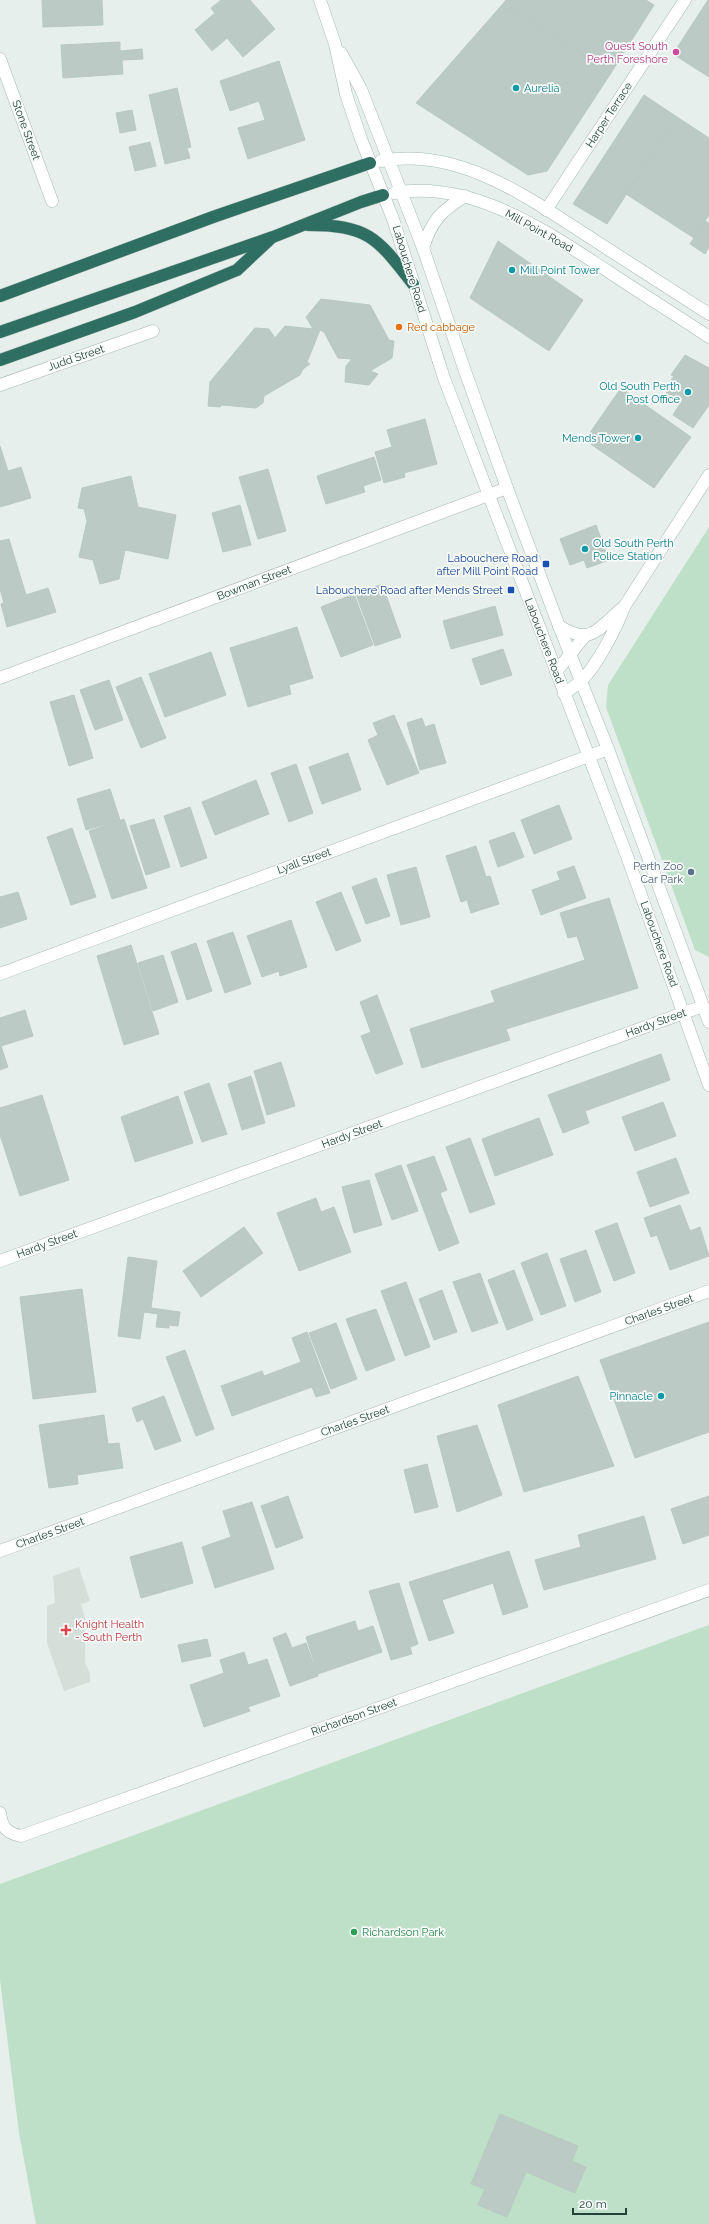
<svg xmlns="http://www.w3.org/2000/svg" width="709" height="2224" font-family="Raleway,sans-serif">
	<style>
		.built { fill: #d4dfda }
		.green { fill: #bfe0c8 }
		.building { fill: #bbcac4; stroke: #b8c9c2 }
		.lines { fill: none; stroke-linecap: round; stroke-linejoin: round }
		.street-casing { stroke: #a8b8b2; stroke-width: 13 }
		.secondary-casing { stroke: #a4bbb3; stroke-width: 13 }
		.highway-casing { stroke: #c2cac8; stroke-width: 13 }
		.street { stroke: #fff; stroke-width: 12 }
		.secondary { stroke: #fff; stroke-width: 12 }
		.highway { stroke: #2f6f62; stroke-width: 12 }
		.hotel-dot { fill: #d1479c; stroke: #f7fbf9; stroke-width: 1.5 }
		.culture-dot { fill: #0f9aa8; stroke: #f7fbf9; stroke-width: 1.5 }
		.food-dot { fill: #e8710a; stroke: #f7fbf9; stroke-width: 1.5 }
		.transit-dot { fill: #1a4fb4; stroke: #f7fbf9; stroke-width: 1.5 }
		.service-dot { fill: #5c6f8a; stroke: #f7fbf9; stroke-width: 1.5 }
		.health-dot { fill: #e0444e; stroke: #f7fbf9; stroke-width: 1.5 }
		.leisure-dot { fill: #2e9e5b; stroke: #f7fbf9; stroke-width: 1.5 }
		.labels { text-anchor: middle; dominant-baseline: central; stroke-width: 3.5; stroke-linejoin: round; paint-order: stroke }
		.hotel-label { font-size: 11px; fill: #b23c85; stroke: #f7fbf9; text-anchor: end }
		.culture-label { font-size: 11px; fill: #0d838f; stroke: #f7fbf9; text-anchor: start }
		.street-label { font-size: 11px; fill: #24423a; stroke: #f7fbf9 }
		.food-label { font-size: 11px; fill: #c56008; stroke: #f7fbf9; text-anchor: start }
		.transit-label { font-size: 11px; fill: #164399; stroke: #f7fbf9; text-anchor: end }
		.service-label { font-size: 11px; fill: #4e5e75; stroke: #f7fbf9; text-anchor: end }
		.health-label { font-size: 11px; fill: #be3a42; stroke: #f7fbf9; text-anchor: start }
		.leisure-label { font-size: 11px; fill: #27864d; stroke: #f7fbf9; text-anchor: start }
	</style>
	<rect width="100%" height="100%" fill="#e6efeb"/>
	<polygon class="built" points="79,1567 90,1601 81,1604 85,1618 85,1662 90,1674 90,1682 64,1691 47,1643 47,1606 55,1603 53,1576"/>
	<g class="green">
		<polygon points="709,527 709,957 695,950 606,707 608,685"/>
		<polygon points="709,1625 709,2224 36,2224 19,2133 0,1980 0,1884"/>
	</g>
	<g class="building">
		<polygon points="42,0 102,0 103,25 43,27"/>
		<polygon points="221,0 250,0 275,29 243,57 227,38 212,51 195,30 215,13 211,8"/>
		<polygon points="506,0 646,0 654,5 611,73 512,8 510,12 501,6"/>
		<polygon points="708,0 709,0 709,77 673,54"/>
		<polygon points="501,6 510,12 512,8 611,73 547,171 528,175 416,103"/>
		<polygon points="120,42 120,51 142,49 143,59 122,60 123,74 63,78 61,45"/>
		<polygon points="279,61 305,140 248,159 238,128 265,120 259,101 230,111 220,81"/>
		<polygon points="177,88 191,147 187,148 190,158 165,164 149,95"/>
		<polygon points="644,95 677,117 607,224 573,204"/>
		<polygon points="132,110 136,130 120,133 116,113"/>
		<polygon points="677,117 709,138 709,215 694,238 626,194"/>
		<polygon points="150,142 156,166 135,171 129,147"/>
		<polygon points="705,221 709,223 709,247 705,254 690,244"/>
		<polygon points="498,241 583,300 549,351 470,298"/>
		<polygon points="321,299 370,305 389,340 394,341 392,358 370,371 378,374 369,385 345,382 346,366 352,359 338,358 324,332 320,330 307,362 310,364 303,369 300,375 264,396 263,403 256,408 222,405 220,407 208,406 210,382 255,328 269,329 275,338 285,326 313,329 306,317"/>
		<polygon points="685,355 709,368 709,405 693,428 673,415 683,399 677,396 674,401 665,395 668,390 666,388 674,376 671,375"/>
		<polygon points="621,388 691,437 654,488 585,440"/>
		<polygon points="425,419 437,464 404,473 405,477 384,483 375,452 392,447 387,430"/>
		<polygon points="0,446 8,471 21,467 31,498 0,507"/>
		<polygon points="374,457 381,480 363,486 365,492 326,504 317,476"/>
		<polygon points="268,469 286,531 258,539 239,477"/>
		<polygon points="131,476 138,507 176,515 168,559 125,550 119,579 100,584 93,560 79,557 87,521 84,509 78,508 82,488"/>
		<polygon points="240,505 251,545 223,552 212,513"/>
		<polygon points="596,525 609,560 587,568 584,560 570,565 560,539"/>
		<polygon points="9,539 26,595 48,588 56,612 7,627 1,604 4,603 0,589 0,541"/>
		<polygon points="382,584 401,637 375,646 356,594"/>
		<polygon points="354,594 373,645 341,657 321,607"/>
		<polygon points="495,606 503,635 451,649 443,621"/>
		<polygon points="297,627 313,678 289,685 291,694 248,707 230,648"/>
		<polygon points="503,649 512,675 481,685 472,659"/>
		<polygon points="211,652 226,695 165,717 149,674"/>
		<polygon points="141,677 166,738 141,748 116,687"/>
		<polygon points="109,680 123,720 95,730 80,690"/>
		<polygon points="74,695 93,758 69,766 50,702"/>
		<polygon points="394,715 419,773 387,785 368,740 378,735 373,723"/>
		<polygon points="422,718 425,727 434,724 446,763 420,770 407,723"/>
		<polygon points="348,753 361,790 322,804 309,767"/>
		<polygon points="296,764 313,813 289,822 271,773"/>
		<polygon points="256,780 269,814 215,835 202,802"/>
		<polygon points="110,789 120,820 86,830 77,799"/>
		<polygon points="559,805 572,839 534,854 521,820"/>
		<polygon points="190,807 207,858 181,867 164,816"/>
		<polygon points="124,819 147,888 112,899 89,831"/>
		<polygon points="154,819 170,867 146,875 130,826"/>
		<polygon points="72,828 96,897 71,905 47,837"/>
		<polygon points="514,832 524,857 498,867 489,841"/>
		<polygon points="476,846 486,877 490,876 499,904 471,913 467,900 461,902 446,856"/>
		<polygon points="574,866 586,898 541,915 532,890 560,880 557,872"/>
		<polygon points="416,867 430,917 401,925 387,875"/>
		<polygon points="376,878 390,916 366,924 352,887"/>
		<polygon points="18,892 27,919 0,928 0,897"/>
		<polygon points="341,892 361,941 336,951 316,902"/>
		<polygon points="609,898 638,988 506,1029 510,1040 422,1068 410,1029 495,1002 491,991 585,960 577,936 568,938 560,913"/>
		<polygon points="291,920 307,967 280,976 279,971 262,977 247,936"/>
		<polygon points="233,932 251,984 225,993 207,941"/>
		<polygon points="196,943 212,991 187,1000 171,952"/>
		<polygon points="131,945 159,1034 124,1045 97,956"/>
		<polygon points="163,955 178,1002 153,1011 138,963"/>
		<polygon points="377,995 403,1064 376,1074 361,1036 371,1032 360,1002"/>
		<polygon points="25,1010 33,1036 1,1046 8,1067 0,1070 0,1018"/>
		<polygon points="661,1054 670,1080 585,1111 589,1123 563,1133 548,1095"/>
		<polygon points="281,1062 295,1106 267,1115 254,1071"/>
		<polygon points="251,1076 265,1123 242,1130 228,1084"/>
		<polygon points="209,1083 227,1134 202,1142 184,1092"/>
		<polygon points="42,1095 69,1180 20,1196 0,1135 0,1108"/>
		<polygon points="178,1096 193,1143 135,1162 121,1117"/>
		<polygon points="663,1102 676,1136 635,1151 622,1117"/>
		<polygon points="539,1118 553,1155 495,1176 482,1139"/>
		<polygon points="470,1138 495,1204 470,1213 446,1147"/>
		<polygon points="434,1156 447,1190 440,1193 459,1243 439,1251 407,1165"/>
		<polygon points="676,1158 689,1193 650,1207 637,1172"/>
		<polygon points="401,1165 418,1211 392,1220 375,1174"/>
		<polygon points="369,1180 382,1225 354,1233 342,1187"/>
		<polygon points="316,1198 321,1212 334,1207 351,1252 299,1271 277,1213"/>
		<polygon points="680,1205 690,1231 700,1227 709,1256 670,1270 657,1235 651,1237 644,1218"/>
		<polygon points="617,1223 635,1273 614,1281 595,1231"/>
		<polygon points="244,1227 263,1253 201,1297 183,1271"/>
		<polygon points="586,1250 601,1292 575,1302 560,1259"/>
		<polygon points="547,1253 566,1306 541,1315 521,1263"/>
		<polygon points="128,1257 157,1261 151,1308 180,1312 178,1326 169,1325 169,1328 156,1327 158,1314 144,1312 140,1339 118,1336"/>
		<polygon points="514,1270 533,1320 507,1330 488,1280"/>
		<polygon points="480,1273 498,1323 472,1332 453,1282"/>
		<polygon points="406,1282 430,1347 405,1356 381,1291"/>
		<polygon points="82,1289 96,1392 33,1399 20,1297"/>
		<polygon points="442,1290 457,1332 434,1340 419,1299"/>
		<polygon points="376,1309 395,1360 366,1371 346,1319"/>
		<polygon points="709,1322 709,1432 635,1458 600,1360"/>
		<polygon points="336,1323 357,1379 331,1389 309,1333"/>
		<polygon points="307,1332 330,1393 316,1397 312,1387 232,1416 221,1386 262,1371 264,1376 301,1362 292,1338"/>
		<polygon points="185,1350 214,1429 196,1436 166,1357"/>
		<polygon points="578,1376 614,1466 524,1492 498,1405"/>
		<polygon points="164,1396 181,1441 155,1450 143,1419 137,1422 132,1408"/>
		<polygon points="104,1415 108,1444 119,1443 123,1468 77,1475 78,1484 49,1488 39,1425"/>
		<polygon points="477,1425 502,1495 457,1512 437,1436"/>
		<polygon points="427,1464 438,1507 415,1513 404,1470"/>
		<polygon points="288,1496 303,1538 276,1548 261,1506"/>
		<polygon points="709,1496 709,1535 683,1544 671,1509"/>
		<polygon points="252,1502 274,1569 215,1588 202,1547 231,1537 223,1511"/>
		<polygon points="644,1516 656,1559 544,1590 535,1560 581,1547 578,1535"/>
		<polygon points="182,1542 193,1583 141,1598 130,1557"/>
		<polygon points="509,1551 528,1607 503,1615 493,1583 442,1600 454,1633 429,1641 409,1582"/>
		<polygon points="399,1583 418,1644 410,1647 412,1654 391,1660 369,1591"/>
		<polygon points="355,1621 358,1631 373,1626 382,1652 318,1674 306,1637"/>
		<polygon points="286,1633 292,1648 306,1643 318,1676 290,1686 273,1638"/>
		<polygon points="207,1639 211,1656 182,1662 178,1645"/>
		<polygon points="244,1652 248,1665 267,1659 280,1696 248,1707 250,1711 204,1727 190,1685 224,1673 220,1660"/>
		<polygon points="500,2114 578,2146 572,2161 586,2167 575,2193 526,2172 507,2217 478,2205 485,2189 471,2184"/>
	</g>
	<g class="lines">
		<defs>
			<g id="street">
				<polyline points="0,59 52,201"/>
				<polyline points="546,210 685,0"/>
				<polyline points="0,385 153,331"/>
				<path d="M559,626C593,647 597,628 624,607"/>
				<polyline points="556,672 584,637"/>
				<polyline points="0,678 507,488"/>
				<path d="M564,694C570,689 577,685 582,680C597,665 617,627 624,607L709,475"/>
				<polyline points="0,974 608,749"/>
				<polyline points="0,1261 703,1006"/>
				<polyline points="0,1551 709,1291"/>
				<path d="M0,1813C2,1828 7,1833 21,1836L709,1590"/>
			</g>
			<g id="secondary">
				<polyline points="320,0 335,44 346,94 361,139 393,219 444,378 627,856 709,1085"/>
				<polyline points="341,53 361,89 423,248 465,371 507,488 559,626 608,749 709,1022"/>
				<path d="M381,161C461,146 533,201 597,242C634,266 672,290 709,314"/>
				<path d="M394,193C473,179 547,232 609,272C642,294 676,315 709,337"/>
				<path d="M423,248C432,220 440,212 465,196"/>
			</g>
			<g id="highway">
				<path d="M308,225C369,225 377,238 413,284"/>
				<polyline points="0,296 213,217 370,163"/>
				<polyline points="0,332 273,237 361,202 383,195"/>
				<polyline points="0,360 135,312 237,270 269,240"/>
			</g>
		</defs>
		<use href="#street" class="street-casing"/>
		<use href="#secondary" class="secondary-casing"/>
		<use href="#highway" class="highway-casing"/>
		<use href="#street" class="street"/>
		<use href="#secondary" class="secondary"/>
		<use href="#highway" class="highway"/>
	</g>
	<circle class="hotel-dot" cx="676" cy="52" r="4"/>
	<g class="culture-dot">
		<circle cx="516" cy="88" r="4"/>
		<circle cx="512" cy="270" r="4"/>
		<circle cx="688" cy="392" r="4"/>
		<circle cx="638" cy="438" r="4"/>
		<circle cx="585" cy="549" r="4"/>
		<circle cx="661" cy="1396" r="4"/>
	</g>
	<circle class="food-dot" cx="399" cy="327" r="4"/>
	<g class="transit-dot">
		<rect x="542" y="560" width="8" height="8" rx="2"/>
		<rect x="507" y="586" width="8" height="8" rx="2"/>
	</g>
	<circle class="service-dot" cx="691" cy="872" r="4"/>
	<path class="health-dot" d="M64 1624h4v4h4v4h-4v4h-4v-4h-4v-4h4z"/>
	<circle class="leisure-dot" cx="354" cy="1932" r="4"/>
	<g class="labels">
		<g class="hotel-label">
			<text x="668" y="46">Quest South<tspan x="668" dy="13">Perth Foreshore</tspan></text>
		</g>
		<g class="culture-label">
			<text x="524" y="88">Aurelia</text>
			<text x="520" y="270">Mill Point Tower</text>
			<text x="680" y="386" text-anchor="end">Old South Perth<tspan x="680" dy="13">Post Office</tspan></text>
			<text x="630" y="438" text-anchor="end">Mends Tower</text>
			<text x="593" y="543">Old South Perth<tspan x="593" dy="13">Police Station</tspan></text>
			<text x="653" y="1396" text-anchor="end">Pinnacle</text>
		</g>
		<g class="street-label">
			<text transform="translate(609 115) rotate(-57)">Harper Terrace</text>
			<text transform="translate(26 130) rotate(70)">Stone Street</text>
			<text transform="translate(539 231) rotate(29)">Mill Point Road</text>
			<text transform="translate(409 269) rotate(73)">Labouchere Road</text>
			<text transform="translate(76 358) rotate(-19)">Judd Street</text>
			<text transform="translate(254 583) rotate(-21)">Bowman Street</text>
			<text transform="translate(544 641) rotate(69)">Labouchere Road</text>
			<text transform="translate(304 861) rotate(-20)">Lyall Street</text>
			<text transform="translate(659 944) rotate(70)">Labouchere Road</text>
			<text transform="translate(656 1023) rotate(-20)">Hardy Street</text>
			<text transform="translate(352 1134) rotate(-20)">Hardy Street</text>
			<text transform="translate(47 1244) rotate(-20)">Hardy Street</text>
			<text transform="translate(659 1310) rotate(-20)">Charles Street</text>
			<text transform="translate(355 1421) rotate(-20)">Charles Street</text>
			<text transform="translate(50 1533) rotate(-20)">Charles Street</text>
			<text transform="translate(354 1717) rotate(-20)">Richardson Street</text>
		</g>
		<g class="food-label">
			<text x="407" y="327">Red cabbage</text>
		</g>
		<g class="transit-label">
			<text x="538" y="558">Labouchere Road<tspan x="538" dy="13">after Mill Point Road</tspan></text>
			<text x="503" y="590">Labouchere Road after Mends Street</text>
		</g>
		<g class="service-label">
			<text x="683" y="866">Perth Zoo<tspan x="683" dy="13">Car Park</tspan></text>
		</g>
		<g class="health-label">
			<text x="75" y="1624">Knight Health<tspan x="75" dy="13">- South Perth</tspan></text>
		</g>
		<g class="leisure-label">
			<text x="362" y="1932">Richardson Park</text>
		</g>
	</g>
	<path d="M573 2208v6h53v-6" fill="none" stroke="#24423a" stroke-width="2"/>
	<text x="579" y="2208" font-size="12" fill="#24423a" stroke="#f7fbf9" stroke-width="3" paint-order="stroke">20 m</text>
</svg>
